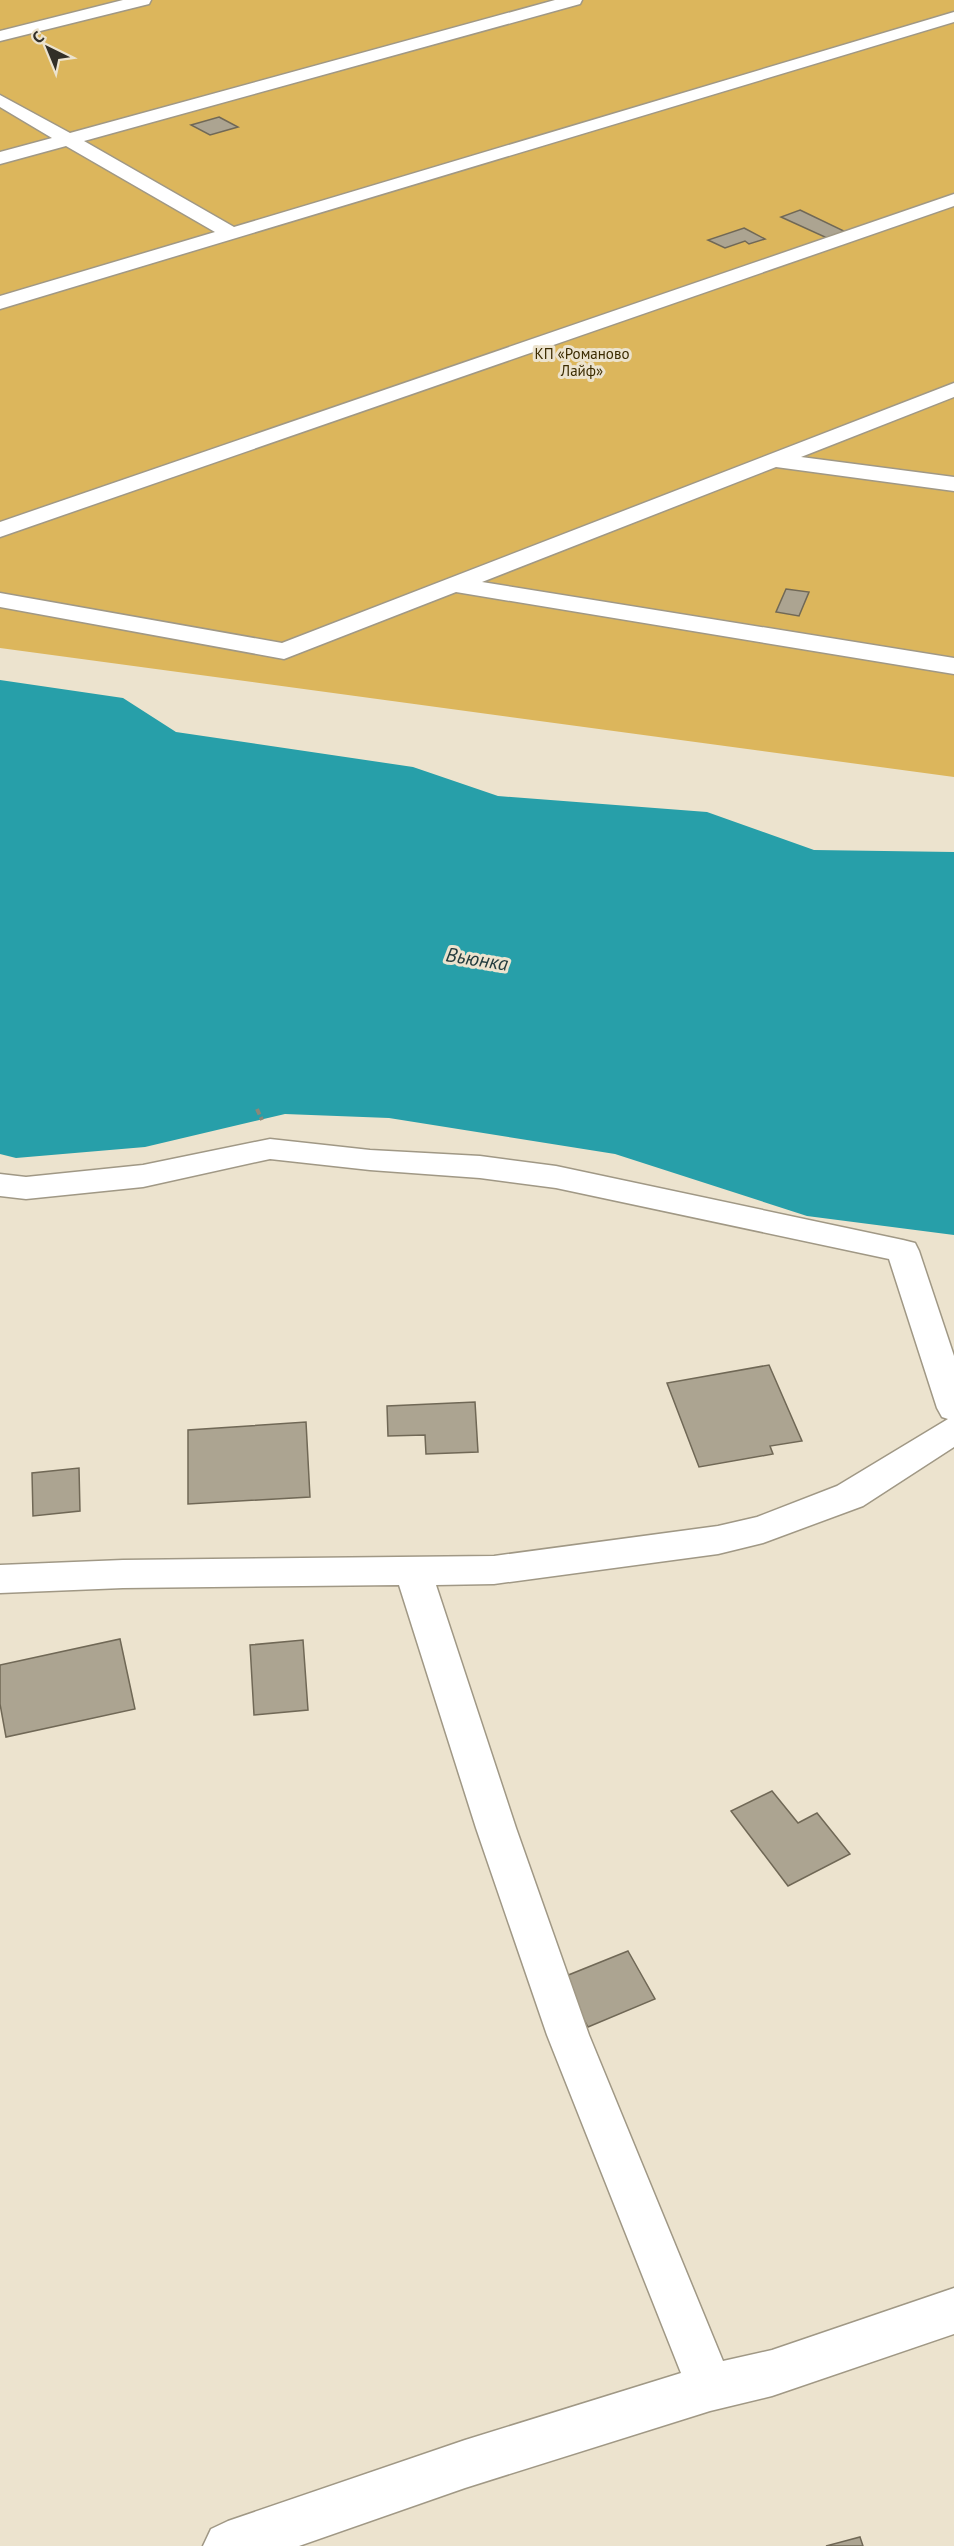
<svg xmlns="http://www.w3.org/2000/svg" width="954" height="2546" font-family="'PT Sans',sans-serif">
	<style>
		.green { fill: #dcb65c }
		.water { fill: #279fa9 }
		.building { fill: #aca491; stroke: #706856; stroke-width: 1.5 }
		.lines { fill: none; stroke-linecap: round; stroke-linejoin: round }
		.minor-casing { stroke: #a09885; stroke-width: 3 }
		.path { stroke: #8c8778; stroke-width: 4; stroke-dasharray: 6 3; stroke-linecap: butt }
		.minor { fill: #fff; fill-rule: evenodd }
		.labels { text-anchor: middle; dominant-baseline: central; stroke-width: 6; stroke-linejoin: round; paint-order: stroke }
		.far-park-label { font-size: 15px; fill: #3b2b00; stroke: #ece3ce }
		.water-label { font-size: 20px; font-style: italic; fill: #243d3f; stroke: #ece3ce }
	</style>
	<rect width="100%" height="100%" fill="#ece3ce"/>
	<polygon class="green" points="0,0 954,0 954,777 0,648"/>
	<polygon class="water" points="0,680 123,698 176,732 413,767 498,796 707,812 814,850 954,852 954,1235 807,1216 615,1154 389,1118 285,1114 145,1147 16,1158 0,1154"/>
	<g class="building">
		<polygon points="219,117 238,127 210,135 191,125"/>
		<polygon points="800,210 846,232 827,238 781,217"/>
		<polygon points="744,228 765,239 749,244 745,241 725,248 708,240"/>
		<polygon points="786,589 809,592 799,616 776,612"/>
		<polygon points="769,1365 802,1441 770,1446 773,1454 699,1467 667,1383"/>
		<polygon points="475,1402 478,1452 426,1454 425,1435 388,1436 387,1406"/>
		<polygon points="306,1422 310,1497 188,1504 188,1430"/>
		<polygon points="79,1468 80,1511 33,1516 32,1473"/>
		<polygon points="120,1639 135,1709 6,1737 0,1704 0,1665"/>
		<polygon points="303,1640 308,1710 254,1715 250,1645"/>
		<polygon points="772,1791 798,1823 817,1813 850,1854 788,1886 731,1811"/>
		<polygon points="628,1951 655,1999 588,2027 561,1978"/>
		<polygon points="860,2537 863,2546 826,2546"/>
	</g>
	<g class="lines">
		<defs>
			<g id="minor">
				<polygon points="123,0 151,0 149,4 0,41 0,31"/>
				<polygon points="555,0 582,0 580,4 84,141 234,227 954,12 954,22 0,309 0,296 215,232 66,146 0,164 0,152 52,138 0,107 0,95 70,133"/>
				<polygon points="954,194 954,206 0,537 0,522"/>
				<polygon points="954,383 954,397 801,457 954,477 954,491 776,467 482,582 954,658 954,674 456,592 284,659 0,607 0,593 282,643"/>
				<polygon points="270,1139 370,1150 480,1156 556,1166 903,1240 915,1243 919,1251 954,1356 954,1447 863,1506 763,1543 718,1554 494,1584 436,1585 516,1828 589,2035 723,2361 772,2350 954,2288 954,2334 772,2396 710,2411 465,2488 299,2546 203,2546 211,2529 228,2521 465,2440 681,2373 547,2035 476,1828 399,1585 123,1588 0,1593 0,1565 123,1560 494,1556 718,1526 757,1517 837,1486 948,1419 942,1417 937,1408 889,1259 556,1188 480,1178 370,1170 270,1159 143,1187 26,1199 0,1196 0,1174 26,1177 143,1165"/>
			</g>
		</defs>
		<use href="#minor" class="minor-casing"/>
		<polyline class="path" points="257,1109 262,1120"/>
		<use href="#minor" class="minor"/>
	</g>
	<g class="labels">
		<g class="far-park-label">
			<text x="582" y="353">КП «Романово<tspan x="582" dy="17">Лайф»</tspan></text>
		</g>
		<g class="water-label">
			<text transform="translate(477 959) rotate(9)">Вьюнка</text>
		</g>
	</g>
	<g transform="translate(48 48) rotate(317)" stroke="#ece3ce" stroke-width="4.5" paint-order="stroke">
	<path d="M0-4.5L10 22L0 15L-10 22Z" fill="#322f27"/>
	<text y="-9" font-size="16" font-weight="bold" text-anchor="middle" fill="#322f27">С</text>
	</g>
</svg>
